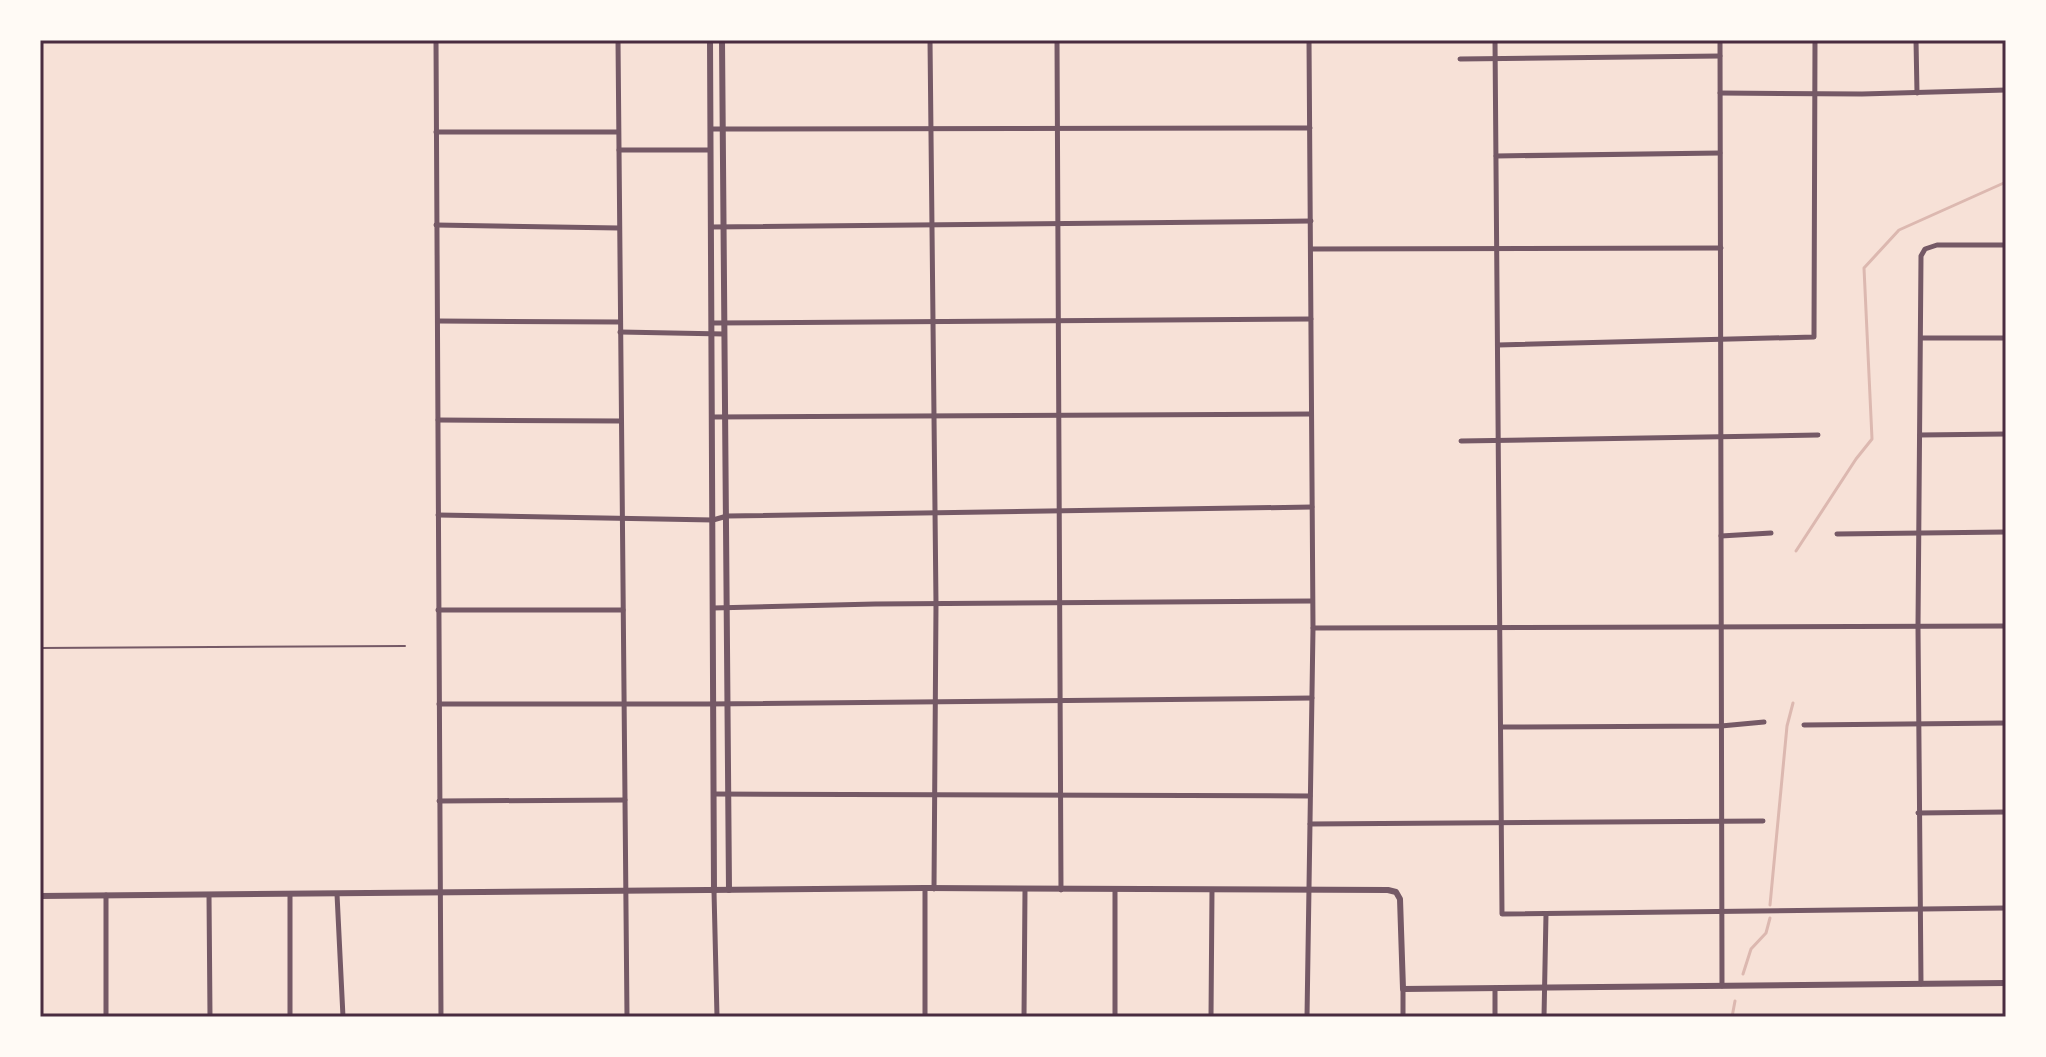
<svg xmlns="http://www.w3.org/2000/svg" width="2046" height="1057" font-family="'Work Sans',sans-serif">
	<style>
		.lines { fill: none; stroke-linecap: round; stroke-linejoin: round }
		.stream { stroke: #dcb8b0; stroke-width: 3 }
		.service { stroke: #755966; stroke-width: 2 }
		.minor { stroke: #755966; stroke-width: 5 }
		.tertiary { stroke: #755966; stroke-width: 6 }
		.neatline { fill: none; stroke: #4a2c40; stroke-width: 3 }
	</style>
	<rect width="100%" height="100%" fill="#f7e1d7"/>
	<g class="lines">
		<g class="stream">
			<polyline points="1796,551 1856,459 1872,439 1864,268 1899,230 2006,182"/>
			<polyline points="1770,905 1787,726 1793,703"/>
			<polyline points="1743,974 1751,949 1766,933 1770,918"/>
			<polyline points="1732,1017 1735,1001"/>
		</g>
		<polyline class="service" points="40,648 405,646"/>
		<g class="minor">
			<polyline points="436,40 441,1017"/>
			<polyline points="618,40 627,1017"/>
			<polyline points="930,40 936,604 934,889"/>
			<polyline points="1057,40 1061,890"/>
			<polyline points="1495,40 1502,914 2006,908"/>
			<polyline points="1720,40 1722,986"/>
			<polyline points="1916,40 1917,93"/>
			<polyline points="1460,59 1720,56"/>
			<polyline points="1720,93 1862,94 2006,90"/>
			<polyline points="711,129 1310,128"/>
			<polyline points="436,132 618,132"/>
			<polyline points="619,150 710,150"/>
			<polyline points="1496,156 1720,153"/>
			<polyline points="436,225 619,228"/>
			<polyline points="711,227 1311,221"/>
			<polyline points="1311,249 1721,248"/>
			<polyline points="438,321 620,322"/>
			<polyline points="712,323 1311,319"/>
			<polyline points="620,332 724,334"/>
			<polyline points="1922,338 2006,338"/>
			<polyline points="1498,345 1814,337 1815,40"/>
			<polyline points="712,417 1311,414"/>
			<polyline points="438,420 621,421"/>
			<polyline points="1920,435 2006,434"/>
			<polyline points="1461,441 1818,435"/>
			<polyline points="438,515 713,520 727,516 1312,507"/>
			<polyline points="1837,534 2006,532"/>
			<polyline points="1721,536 1771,533"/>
			<polyline points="713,608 875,604 1312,601"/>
			<polyline points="438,610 623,610"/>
			<polyline points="1313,628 2006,626"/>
			<polyline points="439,704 707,704 1312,698"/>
			<polyline points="1804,725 2006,723"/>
			<polyline points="1501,727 1721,726 1764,722"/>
			<polyline points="714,794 1310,796"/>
			<polyline points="439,801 625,800"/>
			<polyline points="1918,813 2006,812"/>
			<polyline points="1310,824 1763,821"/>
			<polyline points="714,891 717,1017"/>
			<polyline points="337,894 343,1017"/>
			<polyline points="106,895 106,1017"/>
			<polyline points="209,895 210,1017"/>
			<polyline points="1921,984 1918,627 1921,256 1925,249 1937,245 2006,245"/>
			<polyline points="290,1017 290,894"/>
			<polyline points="925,1017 925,888"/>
			<polyline points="1024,1017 1025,890"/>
			<polyline points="1115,1017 1115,891"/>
			<polyline points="1211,1017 1212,890"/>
			<polyline points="1307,1017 1313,628 1309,40"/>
			<polyline points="1403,1017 1403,989"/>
			<polyline points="1495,1017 1495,988"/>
			<polyline points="1544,1017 1546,914"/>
		</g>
		<g class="tertiary">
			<polyline points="710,40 714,891"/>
			<polyline points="722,40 729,890"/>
			<polyline points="40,896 925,888 1388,890 1396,892 1400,899 1403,989 2006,983"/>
		</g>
	</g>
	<rect width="2046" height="1057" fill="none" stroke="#fffaf5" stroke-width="84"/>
	<rect x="42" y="42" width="1962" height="973" class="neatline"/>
</svg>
